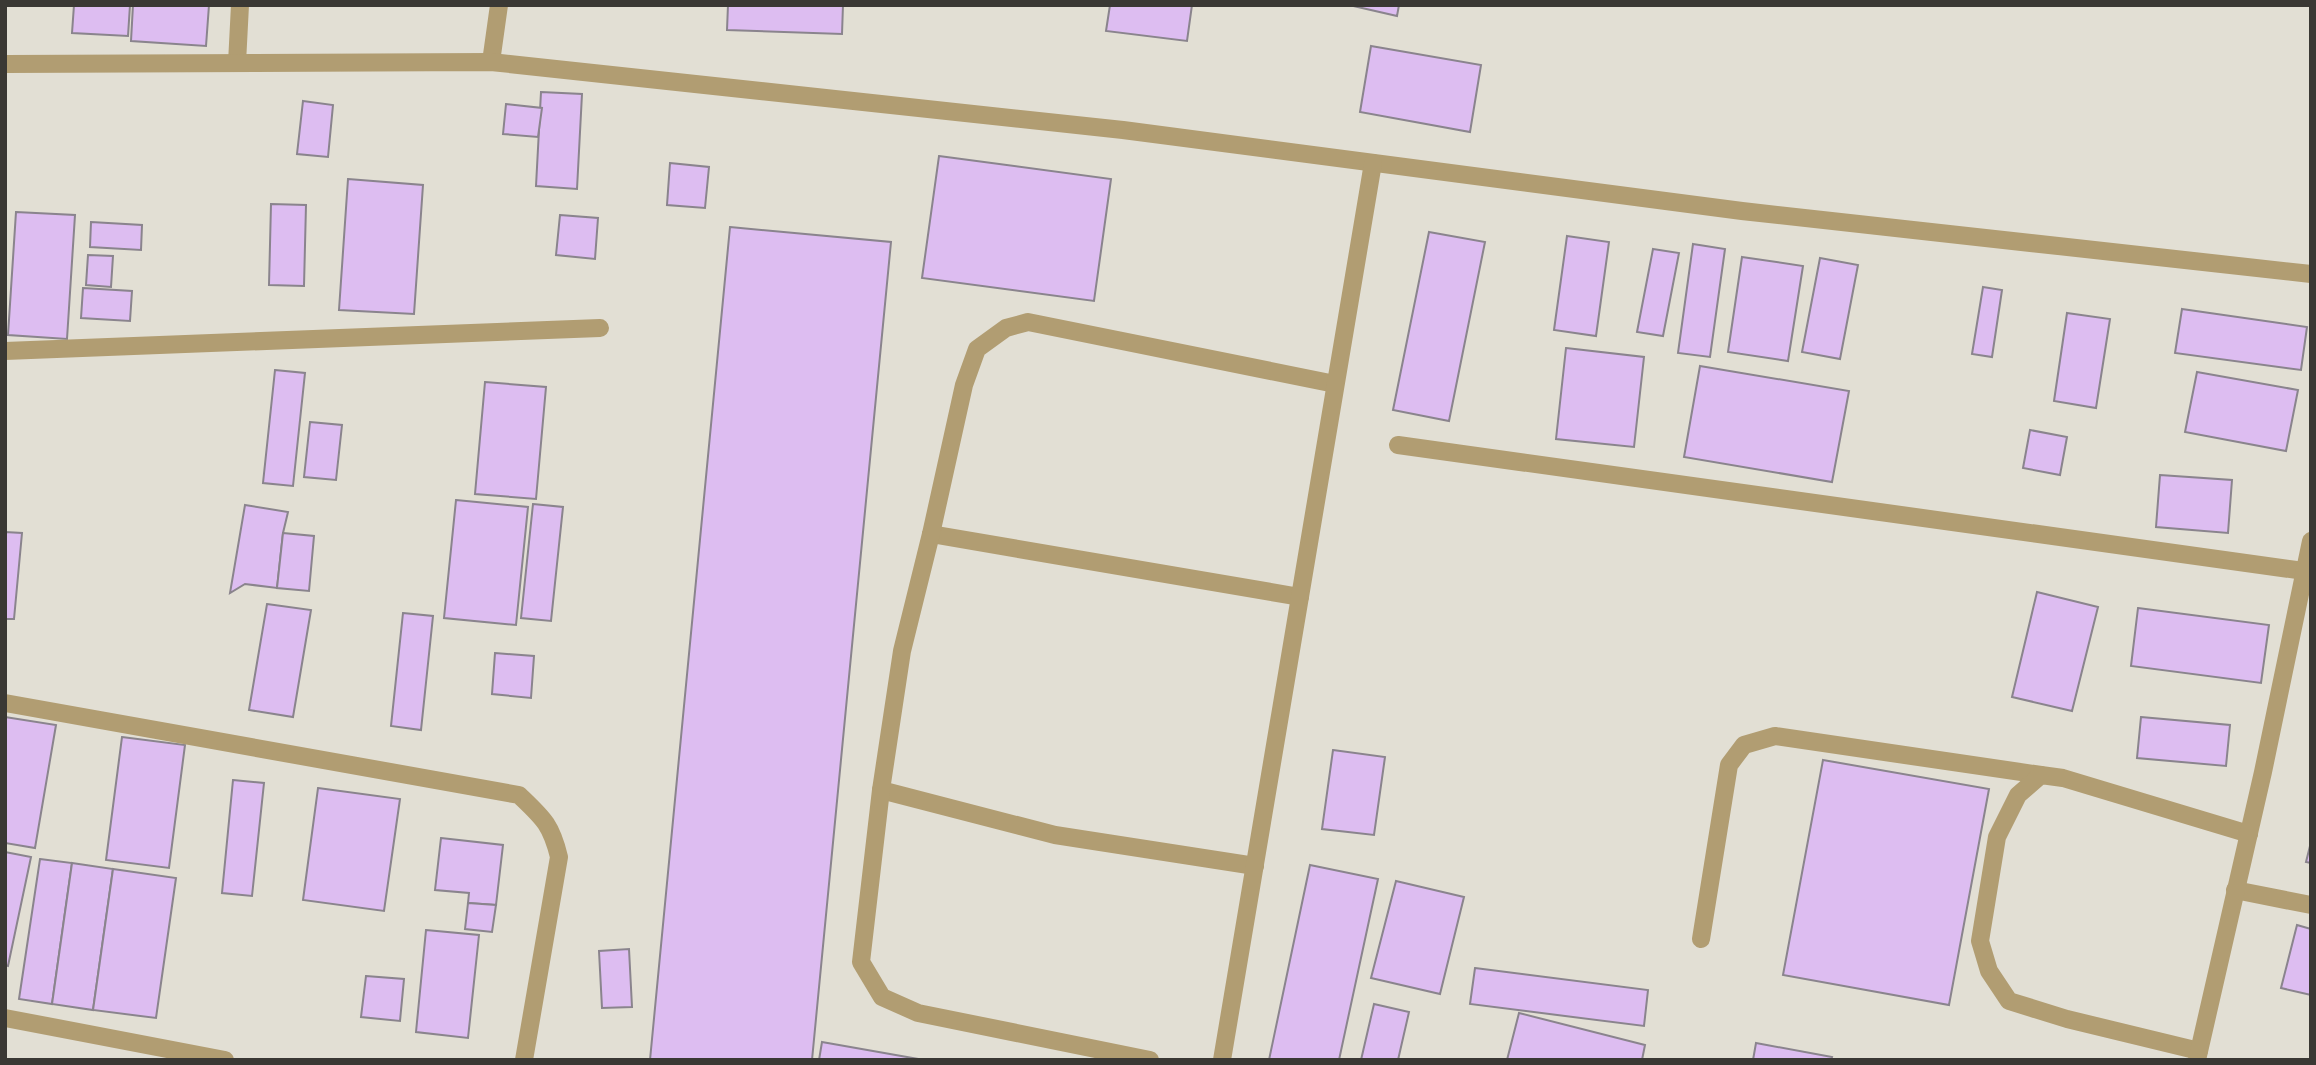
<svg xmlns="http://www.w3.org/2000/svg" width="2316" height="1065" font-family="'Fira Sans',sans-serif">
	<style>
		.building { fill: #ddbdf1; stroke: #8a848d; stroke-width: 2 }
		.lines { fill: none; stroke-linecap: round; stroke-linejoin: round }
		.minor { stroke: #b19d72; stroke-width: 18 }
	</style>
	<rect width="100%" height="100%" fill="#e2dfd4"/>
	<g class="building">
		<polygon points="74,5 130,5 128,36 72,33"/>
		<polygon points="133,5 209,5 206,46 131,41"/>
		<polygon points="728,5 843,5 842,34 727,30"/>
		<polygon points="1110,5 1192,5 1187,41 1106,31"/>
		<polygon points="1349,5 1399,5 1397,16"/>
		<polygon points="1371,46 1481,65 1470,132 1360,112"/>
		<polygon points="541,92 582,94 577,189 536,186"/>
		<polygon points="303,101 333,105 328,157 297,154"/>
		<polygon points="506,104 542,108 538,137 503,134"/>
		<polygon points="939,156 1111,179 1094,301 922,278"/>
		<polygon points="670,163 709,167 705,208 667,205"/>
		<polygon points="348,179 423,185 414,314 339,310"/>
		<polygon points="271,204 306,205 304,286 269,285"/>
		<polygon points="16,212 75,215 67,339 8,335"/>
		<polygon points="560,215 598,218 595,259 556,255"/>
		<polygon points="91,222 142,225 141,250 90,247"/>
		<polygon points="730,227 891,242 812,1060 650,1060"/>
		<polygon points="1429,232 1485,242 1449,421 1393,410"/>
		<polygon points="1567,236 1609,242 1596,336 1554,330"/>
		<polygon points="1693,244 1725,249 1710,357 1678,353"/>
		<polygon points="1653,249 1679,253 1663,336 1637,332"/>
		<polygon points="88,255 113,256 111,287 86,285"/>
		<polygon points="1742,257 1803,266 1788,361 1728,352"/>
		<polygon points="1820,258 1858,265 1840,359 1802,352"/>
		<polygon points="1983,287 2002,290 1992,357 1972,354"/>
		<polygon points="83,288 132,291 130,321 81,318"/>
		<polygon points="2182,309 2307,327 2301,370 2175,353"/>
		<polygon points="2067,313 2110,319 2096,408 2054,401"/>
		<polygon points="1566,348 1644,357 1634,447 1556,439"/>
		<polygon points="1700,366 1849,391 1832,482 1684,457"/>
		<polygon points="275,370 305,373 293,486 263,483"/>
		<polygon points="2197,372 2298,390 2286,451 2185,432"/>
		<polygon points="485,382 546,387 536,499 475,494"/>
		<polygon points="310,422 342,425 336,480 304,477"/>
		<polygon points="2030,430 2067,437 2060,475 2023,468"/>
		<polygon points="2160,475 2232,480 2228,533 2156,527"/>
		<polygon points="456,500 528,507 516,625 444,618"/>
		<polygon points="533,504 563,507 551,621 521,618"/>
		<polygon points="245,505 288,512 283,533 277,588 245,584 230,593"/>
		<polygon points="5,532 22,533 14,619 5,619"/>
		<polygon points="283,533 314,536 309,591 277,588"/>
		<polygon points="2037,592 2098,607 2072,711 2012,697"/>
		<polygon points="267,604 311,610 293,717 249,710"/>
		<polygon points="2138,608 2269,625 2261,683 2131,666"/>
		<polygon points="403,613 433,616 421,730 391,726"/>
		<polygon points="495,653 534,656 531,698 492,694"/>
		<polygon points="5,717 56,725 35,848 5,843"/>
		<polygon points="2141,717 2230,725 2226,766 2137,758"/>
		<polygon points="122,737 185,745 169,868 106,860"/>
		<polygon points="1333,750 1385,757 1374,835 1322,829"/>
		<polygon points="1823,760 1989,789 1949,1005 1783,975"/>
		<polygon points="233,780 264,783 252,896 222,893"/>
		<polygon points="318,788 400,799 384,911 303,900"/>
		<polygon points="441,838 503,845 496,905 468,903 469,893 435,890"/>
		<polygon points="2311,842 2311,863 2306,862"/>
		<polygon points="5,852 31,857 8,966 5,965"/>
		<polygon points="40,859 72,863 52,1004 19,999"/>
		<polygon points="72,863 113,869 93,1010 52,1004"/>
		<polygon points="1310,865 1378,879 1339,1060 1269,1060"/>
		<polygon points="113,869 176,878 156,1018 93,1010"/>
		<polygon points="1396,881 1464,897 1440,994 1371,978"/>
		<polygon points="468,903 496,905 492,932 465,929"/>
		<polygon points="2297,925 2311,929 2311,995 2281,988"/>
		<polygon points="426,930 479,935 468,1038 416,1032"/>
		<polygon points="629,949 632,1007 602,1008 599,951"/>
		<polygon points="1475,968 1648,990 1644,1026 1470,1004"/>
		<polygon points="366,976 404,979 400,1021 361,1017"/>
		<polygon points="1374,1004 1409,1012 1398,1060 1361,1060"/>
		<polygon points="1519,1013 1645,1045 1642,1060 1507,1060"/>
		<polygon points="822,1042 924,1060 819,1060"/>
		<polygon points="1756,1043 1832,1057 1831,1060 1753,1060"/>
	</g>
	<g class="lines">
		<g class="minor">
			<polyline points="491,62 499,5"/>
			<polyline points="237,63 240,5"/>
			<polyline points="5,64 491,62 1123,130 1742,211 2311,274"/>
			<polyline points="5,351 600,328"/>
			<polyline points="1398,445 2311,572"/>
			<polyline points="931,534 1300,597"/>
			<path d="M5,703L519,795C543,818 551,824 559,857L524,1060"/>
			<polyline points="881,790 1055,835 1255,866"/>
			<polyline points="2235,890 2311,905"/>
			<polyline points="1701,939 1729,765 1744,745 1775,736 2041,775"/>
			<polyline points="5,1018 225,1060"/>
			<polyline points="2199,1051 2067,1019 2009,1001 1989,971 1980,941 1997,837 2018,795 2041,775 2063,778 2249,834"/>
			<polyline points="1150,1060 918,1013 882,997 861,962 881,790 902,651 931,534 964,385 977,349 1006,328 1028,322 1335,384"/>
			<polyline points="1222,1060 1373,163"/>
			<polyline points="2197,1060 2263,772 2311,541"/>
		</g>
	</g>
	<rect width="2316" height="1065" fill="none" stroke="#3a3834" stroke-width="14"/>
</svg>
